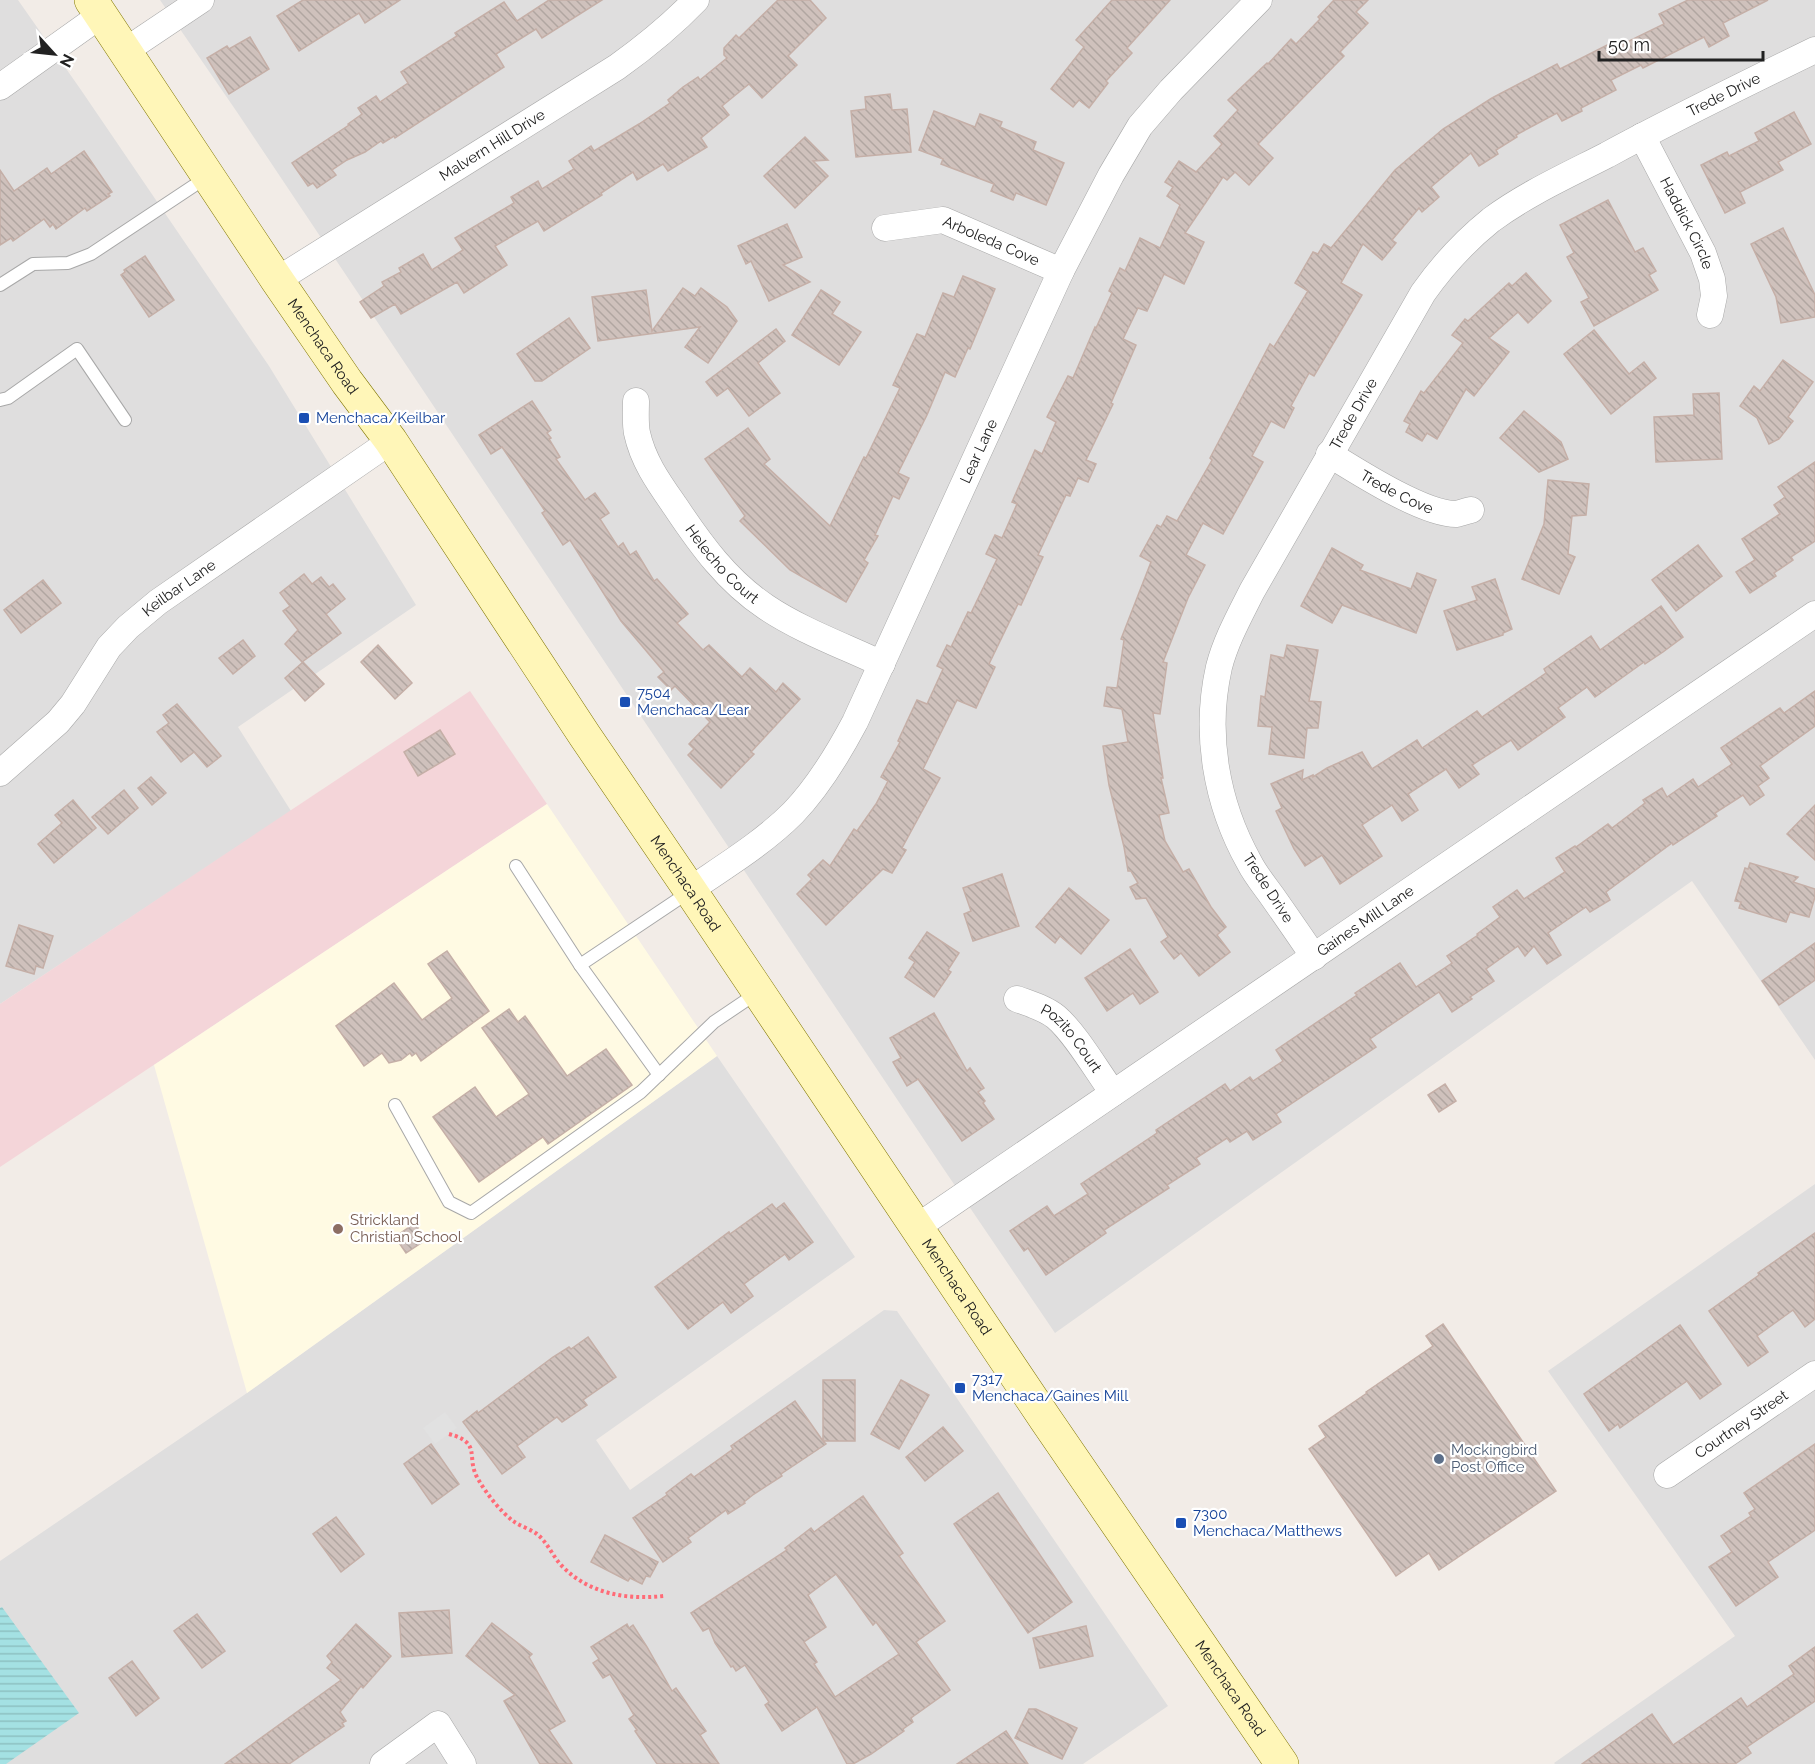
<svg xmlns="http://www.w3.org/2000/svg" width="1815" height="1764" font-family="Raleway,sans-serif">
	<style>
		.residential { fill: #dfdede }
		.commercial { fill: #f4d5d9 }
		.education { fill: #fffae3 }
		.parking { fill: #e1e1e1 }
		.water { fill: url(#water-rules) }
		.building { fill: url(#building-back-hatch); stroke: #c5afa7; stroke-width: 1.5; fill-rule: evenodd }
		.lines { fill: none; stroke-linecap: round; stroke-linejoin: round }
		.lane-casing { stroke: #a8a8a8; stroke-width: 14 }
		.street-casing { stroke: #a8a8a8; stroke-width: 27 }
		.secondary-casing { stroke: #807600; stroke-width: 34 }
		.path { stroke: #ff6b77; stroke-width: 4; stroke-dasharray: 3 3; stroke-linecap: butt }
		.lane { stroke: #fff; stroke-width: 12 }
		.street { stroke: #fff; stroke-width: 26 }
		.secondary { stroke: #fff6b8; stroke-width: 33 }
		.transit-dot { fill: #1a4fb4; stroke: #fff; stroke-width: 2 }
		.education-dot { fill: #8d6e63; stroke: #fff; stroke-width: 2 }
		.service-dot { fill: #5c6f8a; stroke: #fff; stroke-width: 2 }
		.labels { text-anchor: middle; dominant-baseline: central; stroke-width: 4.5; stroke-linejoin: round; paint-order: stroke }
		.street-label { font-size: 15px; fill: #212121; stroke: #fff }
		.transit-label { font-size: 15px; fill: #164399; stroke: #fff; text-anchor: start }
		.education-label { font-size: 15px; fill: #785e54; stroke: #fff; text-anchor: start }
		.service-label { font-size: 15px; fill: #4e5e75; stroke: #fff; text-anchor: start }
	</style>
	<defs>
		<pattern id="water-rules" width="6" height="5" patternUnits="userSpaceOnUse" patternTransform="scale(1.5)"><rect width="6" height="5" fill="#a4e1e3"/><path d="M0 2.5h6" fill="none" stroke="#8dc1c2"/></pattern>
		<pattern id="building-back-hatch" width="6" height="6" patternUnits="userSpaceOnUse" patternTransform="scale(1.5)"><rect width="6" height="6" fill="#cfc1bc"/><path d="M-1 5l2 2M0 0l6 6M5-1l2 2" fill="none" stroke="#b1a6a1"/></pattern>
	</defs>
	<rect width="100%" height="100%" fill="#f2ece7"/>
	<g class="residential">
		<polygon points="0,0 18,0 81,90 269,366 416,605 238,727 291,811 0,1004"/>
		<polygon points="160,0 1815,0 1815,1060 1692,881 1055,1333 943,1168 239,115"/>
		<polygon points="717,1056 855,1257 596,1440 630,1490 884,1310 897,1311 1168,1706 1083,1764 0,1764 0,1561 247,1393"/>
		<polygon points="1815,1184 1815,1764 1555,1764 1554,1763 1735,1636 1548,1371"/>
	</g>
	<polygon class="commercial" points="470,691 547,804 0,1167 0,1004"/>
	<polygon class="education" points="547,804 717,1056 247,1393 154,1065"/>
	<polygon class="parking" points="445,1412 457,1428 435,1444 423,1428"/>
	<polygon class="water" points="2,1607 79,1713 6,1764 0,1764 0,1608"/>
	<g class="building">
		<polygon points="303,0 400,0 365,23 359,13 299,51 277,16"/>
		<polygon points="549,0 602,0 542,38 536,29 496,54 504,67 395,138 394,136 383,143 381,141 365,152 347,160 332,170 336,175 317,188 313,183 308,186 292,163 349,125 348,124 362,114 358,108 376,96 380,102 408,83 401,72 457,36 455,33 504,2 517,21"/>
		<polygon points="778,0 810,0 826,18 788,56 797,65 762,98 749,84 722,106 729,115 701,138 707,147 668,171 663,164 637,180 633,172 601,193 602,195 544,231 538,221 495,246 507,265 464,293 457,282 401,314 395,304 371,318 360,302 384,286 382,282 401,272 399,268 423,254 432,270 463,250 455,238 514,203 511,197 538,181 542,189 574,169 569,161 591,146 594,151 639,124 670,103 668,100 683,87 698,77 700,80 727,58 724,55 724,48 736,35 739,38"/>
		<polygon points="1112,0 1170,0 1127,48 1132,53 1106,81 1108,83 1089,108 1079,100 1073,107 1051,89 1084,47 1076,40"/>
		<polygon points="1334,0 1368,0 1356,12 1368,23 1340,52 1344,56 1337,63 1258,144 1273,158 1249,185 1235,172 1227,180 1223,177 1185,233 1204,242 1184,284 1164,274 1147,311 1138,308 1123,339 1136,345 1111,403 1113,404 1086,460 1096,464 1088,482 1078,478 1070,496 1066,495 1038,555 1043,557 1021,605 1018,604 989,664 995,667 976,708 957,700 923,769 940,778 902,848 906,850 892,873 883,869 826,925 797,894 812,879 808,875 823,860 830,866 854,829 857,831 876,804 888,781 881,777 900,742 898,741 917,700 927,704 943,669 937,666 947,645 951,647 968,612 971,613 997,559 986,554 995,535 1002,538 1017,504 1012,502 1035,450 1042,454 1056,422 1047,417 1068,376 1073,378 1095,327 1096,328 1112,293 1109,291 1120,268 1125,271 1140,238 1160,248 1180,205 1167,196 1173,187 1165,182 1179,161 1196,172 1222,144 1214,136 1238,110 1228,100 1267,63 1268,64 1291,39 1296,44 1320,19 1318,17"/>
		<polygon points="1688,0 1768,0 1723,23 1729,36 1709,47 1704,37 1643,68 1641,65 1611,80 1616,90 1581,108 1582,111 1562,121 1557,113 1516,135 1517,137 1496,150 1498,154 1479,166 1471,153 1431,187 1439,197 1422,212 1419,208 1392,240 1396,243 1382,260 1363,244 1341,283 1362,295 1340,332 1314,376 1309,373 1291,406 1294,408 1284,428 1271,421 1252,456 1263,462 1223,534 1203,523 1186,555 1205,565 1188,598 1163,662 1167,663 1160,714 1153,713 1163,778 1161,778 1169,813 1159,815 1165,841 1183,872 1189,869 1211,907 1226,927 1217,935 1230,952 1199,976 1181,953 1174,959 1161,942 1168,937 1146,898 1136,899 1130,887 1138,883 1131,871 1128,871 1124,847 1109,785 1103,746 1128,742 1122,709 1104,706 1107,687 1117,688 1124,640 1121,639 1151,562 1140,556 1157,525 1161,527 1167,516 1177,521 1212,460 1210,458 1270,344 1274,347 1308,291 1295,283 1313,252 1318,254 1324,244 1331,248 1395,170 1443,129 1492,98 1557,64 1560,69 1615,41 1617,47 1664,24 1659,14"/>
		<polygon points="250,37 269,69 229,94 207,58 227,46 229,49"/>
		<polygon points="890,94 892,110 907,109 911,152 856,157 851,111 866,109 865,97"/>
		<polygon points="934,111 975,127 980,114 1002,122 1000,127 1036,142 1033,150 1064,163 1046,205 1016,193 1013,200 991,191 994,184 941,164 943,159 919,150"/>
		<polygon points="1794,112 1811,144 1778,162 1783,170 1740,192 1745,203 1725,213 1701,165 1727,152 1729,156 1759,141 1755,133"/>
		<polygon points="805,137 828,160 813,161 828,176 795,208 764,176"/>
		<polygon points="84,151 112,192 108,194 110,196 87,211 85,208 56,229 53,224 50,227 44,219 13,241 11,238 0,245 0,170 14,191 47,168 51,174"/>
		<polygon points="1608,200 1635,252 1643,248 1656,271 1649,275 1658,290 1594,326 1581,302 1589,298 1567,257 1574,253 1560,225"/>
		<polygon points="787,224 802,257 783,265 810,282 769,301 751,261 746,264 738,246"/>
		<polygon points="1783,228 1815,295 1815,317 1781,323 1776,297 1751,244"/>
		<polygon points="145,256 174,300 149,317 121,275 125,272 124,270"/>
		<polygon points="1526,273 1551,301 1528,323 1518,312 1489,338 1509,352 1474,396 1466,389 1437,439 1427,433 1422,441 1406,432 1410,424 1404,421 1421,391 1424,393 1463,343 1452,335 1465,319 1468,321 1509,283 1512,286"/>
		<polygon points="963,276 995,289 970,349 968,348 955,377 945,372 927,415 898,473 909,478 899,499 893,496 875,535 878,536 864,560 868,563 846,602 790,570 740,521 745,516 705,459 748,428 770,459 764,464 830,526 864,457 866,458 900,388 893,385 917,334 925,337 943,293 954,297"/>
		<polygon points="683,288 695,296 701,288 727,307 737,321 708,363 685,347 700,327 598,341 592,297 646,290 652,331"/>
		<polygon points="821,290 840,302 832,314 861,332 839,365 792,335"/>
		<polygon points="569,318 590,348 542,381 535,381 517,354"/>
		<polygon points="776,329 785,341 758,363 780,393 749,416 728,388 717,396 706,382"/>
		<polygon points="1594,330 1629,374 1644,362 1656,378 1611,414 1564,354"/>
		<polygon points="1783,360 1813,382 1788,417 1793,421 1779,439 1769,444 1757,418 1740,406 1754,386 1760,391"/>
		<polygon points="1719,393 1722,459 1656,462 1654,417 1694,415 1693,394"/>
		<polygon points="532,401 551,430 547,433 551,438 549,439 560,457 556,459 585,500 595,493 609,513 600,519 618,547 623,543 630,555 636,551 654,581 657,579 688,614 677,623 703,650 709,645 742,677 750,668 776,692 783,683 800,699 751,752 754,754 721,788 688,755 694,749 689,744 710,722 675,686 671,690 658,677 664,672 621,621 570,540 563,545 542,513 545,511 502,447 491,454 479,435"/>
		<polygon points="1524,411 1561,442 1568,459 1539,472 1500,438"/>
		<polygon points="1815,462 1815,541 1791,557 1793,560 1774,573 1776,576 1750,593 1736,572 1755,560 1742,539 1780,514 1774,505 1785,497 1778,487"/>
		<polygon points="1548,480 1589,484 1586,515 1572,516 1568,554 1575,557 1559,594 1522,579 1544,524"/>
		<polygon points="1698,545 1722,576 1676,611 1652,580"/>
		<polygon points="1332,548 1363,565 1360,570 1411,589 1417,573 1436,580 1416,633 1342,605 1332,623 1301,606"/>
		<polygon points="304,574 312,584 321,577 329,587 333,584 345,599 326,614 341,633 302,662 285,644 298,630 283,611 290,606 280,593"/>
		<polygon points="1495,579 1512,629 1503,633 1503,635 1457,650 1444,611 1477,600 1472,587"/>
		<polygon points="43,580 61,603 21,633 4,610"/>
		<polygon points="1661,606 1683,637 1663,652 1645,664 1644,662 1595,697 1587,687 1558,708 1565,717 1518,750 1511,740 1472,765 1479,774 1459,788 1446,769 1408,794 1418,810 1402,821 1392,805 1362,825 1382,856 1340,884 1322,855 1305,866 1294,849 1276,811 1282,808 1271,784 1303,770 1302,780 1313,775 1313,777 1327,768 1362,752 1372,769 1417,740 1422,748 1477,711 1482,717 1546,673 1544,669 1591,636 1600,650"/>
		<polygon points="243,640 255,656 233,674 219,658"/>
		<polygon points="378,645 412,683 395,699 361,662"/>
		<polygon points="1287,645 1318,650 1309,701 1321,702 1318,728 1307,728 1304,758 1269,754 1272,727 1258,726 1261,696 1265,697 1271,655 1284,658"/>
		<polygon points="303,662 324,684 305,701 285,678"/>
		<polygon points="1815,691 1815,726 1760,766 1769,778 1758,786 1764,795 1750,805 1743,795 1715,813 1717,816 1673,845 1672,843 1606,892 1610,900 1590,912 1586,907 1548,933 1561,955 1547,964 1534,946 1525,956 1518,946 1486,969 1494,981 1470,997 1472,999 1452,1012 1439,992 1370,1039 1376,1047 1276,1114 1281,1122 1253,1140 1247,1131 1230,1142 1227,1138 1196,1158 1200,1164 1167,1185 1169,1188 1104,1230 1106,1233 1046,1275 1028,1248 1024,1251 1010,1231 1047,1206 1054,1216 1088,1194 1081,1184 1157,1133 1156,1130 1225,1084 1230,1091 1250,1077 1253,1081 1283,1061 1276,1050 1357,995 1355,993 1400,963 1416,987 1452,963 1447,956 1478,935 1477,934 1500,917 1493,907 1517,890 1524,899 1565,872 1556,858 1575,846 1576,847 1608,824 1612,828 1645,803 1643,800 1662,788 1667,797 1693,779 1698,787 1732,764 1721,748 1780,708 1784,713"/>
		<polygon points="177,704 221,756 207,767 194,752 181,762 157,732 169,723 163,715"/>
		<polygon points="440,730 455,754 418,776 404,752"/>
		<polygon points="151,777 166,793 152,805 138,788"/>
		<polygon points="124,790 138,808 108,834 92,817"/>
		<polygon points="73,800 96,828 54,863 38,844 62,823 55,815"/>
		<polygon points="1815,805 1815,860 1787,834"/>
		<polygon points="1750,863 1798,877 1793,882 1815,889 1815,897 1809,917 1790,912 1786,922 1739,908 1741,902 1735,901 1745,868 1748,869"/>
		<polygon points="1002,874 1019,926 973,941 964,914 971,911 963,888"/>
		<polygon points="1069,888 1109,920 1081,954 1060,936 1055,943 1036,927"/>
		<polygon points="19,925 53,936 43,968 36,966 34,974 6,966"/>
		<polygon points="927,932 959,953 948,970 951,972 934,997 905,977 915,962 909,958"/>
		<polygon points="1815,943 1815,980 1779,1005 1762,981"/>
		<polygon points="1130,949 1158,992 1140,1004 1133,993 1107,1011 1085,978"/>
		<polygon points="447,951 489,1011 421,1061 416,1053 412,1056 410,1053 401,1060 389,1063 382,1053 364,1066 336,1026 394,983 422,1020 452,998 428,964"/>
		<polygon points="509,1009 518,1022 525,1016 567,1076 606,1049 632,1085 548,1144 543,1137 479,1182 433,1117 475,1087 496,1117 529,1094 482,1028"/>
		<polygon points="934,1013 967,1071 970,1068 984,1088 978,1092 985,1101 983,1103 994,1119 962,1141 918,1079 907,1086 893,1062 901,1058 890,1038"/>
		<polygon points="1445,1084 1456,1101 1439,1112 1428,1095"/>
		<polygon points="784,1203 813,1242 789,1260 785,1254 744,1284 753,1296 731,1313 723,1302 688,1329 655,1287 729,1232 730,1234 772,1204 776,1209"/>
		<polygon points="418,1221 418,1233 424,1241 406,1253 395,1237"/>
		<polygon points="1815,1233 1815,1319 1805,1327 1793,1310 1757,1336 1768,1352 1748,1366 1709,1311 1759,1275 1758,1273"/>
		<polygon points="1443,1324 1556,1491 1439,1570 1429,1553 1396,1576 1309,1449 1326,1437 1319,1426 1367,1393 1366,1392 1433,1346 1426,1336"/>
		<polygon points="1680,1325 1721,1384 1700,1399 1687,1381 1620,1428 1618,1424 1609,1431 1584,1394"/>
		<polygon points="588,1337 616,1377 583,1400 587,1405 562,1422 557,1417 517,1446 525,1457 502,1474 463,1422 477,1411 478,1413 553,1357 569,1347 571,1349"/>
		<polygon points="823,1380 855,1380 855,1441 823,1441 826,1444 781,1474 782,1476 754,1494 744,1502 745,1503 728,1514 726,1510 688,1538 691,1542 663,1562 633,1518 667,1495 666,1493 691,1474 694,1477 733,1449 731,1446 795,1401 823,1441"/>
		<polygon points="901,1380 929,1395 899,1449 871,1434"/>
		<polygon points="943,1427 963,1451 925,1481 906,1457"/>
		<polygon points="431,1444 459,1484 432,1504 404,1464"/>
		<polygon points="1815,1444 1815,1530 1768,1562 1778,1577 1736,1606 1709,1567 1732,1552 1721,1536 1751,1516 1749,1513 1755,1509 1744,1493"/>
		<polygon points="998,1493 1072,1602 1028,1633 954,1524"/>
		<path d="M863,1496L903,1553L899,1556L945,1621L916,1642L950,1690L911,1718L913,1722L903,1729L904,1731L871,1754L853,1764H847L817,1707L782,1731L765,1705L769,1702L745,1665L736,1671L733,1666L731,1667L715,1643L709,1628L703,1631L691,1613L787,1550L785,1548L811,1528L814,1532ZM836,1574L873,1625L876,1622L899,1654L835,1697L814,1664L817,1662L804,1642L826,1627L808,1595Z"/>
		<polygon points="336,1517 364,1554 341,1572 313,1534"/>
		<polygon points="605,1535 658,1562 650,1577 646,1576 642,1584 630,1578 628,1581 591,1562"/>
		<polygon points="449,1610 452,1653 402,1657 399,1613"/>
		<polygon points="197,1614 225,1651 202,1668 174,1631"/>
		<polygon points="492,1623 532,1654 529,1657 565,1721 549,1730 572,1764 540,1764 504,1701 515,1695 466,1656"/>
		<polygon points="356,1624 391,1656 363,1688 361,1686 340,1712 346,1721 342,1723 344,1726 289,1764 225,1764 341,1680 327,1668 332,1662 327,1656"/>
		<polygon points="627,1624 629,1628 633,1625 647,1647 672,1691 676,1688 706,1731 700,1735 719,1764 657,1764 635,1731 637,1730 629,1719 634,1715 610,1674 603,1678 593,1663 599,1659 591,1647"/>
		<polygon points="1086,1626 1093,1656 1040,1668 1033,1638"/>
		<polygon points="1815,1647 1815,1701 1747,1747 1751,1753 1735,1764 1582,1764 1652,1714 1673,1745 1741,1698 1747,1707 1794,1674 1789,1666"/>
		<polygon points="132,1661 159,1698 136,1716 109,1678"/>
		<polygon points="1029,1709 1036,1709 1077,1728 1062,1759 1015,1738"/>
		<polygon points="1006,1731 1028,1764 957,1764"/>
	</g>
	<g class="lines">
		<defs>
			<g id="lane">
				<polyline points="0,285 33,264 68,263 91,254 207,177"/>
				<polyline points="0,400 8,398 77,349 125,420"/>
				<polyline points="516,866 580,965 659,1075"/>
				<polyline points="580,965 689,892"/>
				<polyline points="395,1105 449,1202 471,1213 641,1092 714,1022 757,993"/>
			</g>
			<g id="street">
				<polyline points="125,51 201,0"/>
				<polyline points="0,87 101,15"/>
				<path id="s1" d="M1642,136L1703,253L1712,279L1714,296L1710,315"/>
				<path id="s2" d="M885,228L943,220L1061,271"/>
				<path id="s3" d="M277,280L617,67C645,47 672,25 696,0"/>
				<path id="s4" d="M636,401C636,411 635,423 637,433C643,461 659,483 675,506C701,545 727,581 766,607C800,630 844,646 882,664"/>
				<path id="s5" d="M1329,454C1358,472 1425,515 1457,514C1461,513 1466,511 1471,510"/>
				<path id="s6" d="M0,773L58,722L73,704L109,647L128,627L158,602L391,441"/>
				<path id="s7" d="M690,890C725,866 763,843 793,813C819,786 838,754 855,722L1061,271L1111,175L1140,126L1171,90L1259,0"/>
				<path id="s8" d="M1314,957C1300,936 1286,916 1272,896C1264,885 1255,874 1249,862C1216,803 1204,733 1219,667C1226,640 1240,615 1252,591L1423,293C1442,266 1465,241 1491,220C1526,194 1568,175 1607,155C1675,118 1745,84 1815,50"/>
				<path id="s9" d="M1017,999C1030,1004 1045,1008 1056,1017C1075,1033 1097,1071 1113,1093"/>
				<path id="s10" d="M917,1227L1815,614"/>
				<path id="s11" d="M1667,1475L1815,1374"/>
				<polyline points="383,1764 438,1724 463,1764"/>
			</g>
			<g id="secondary">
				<path id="s12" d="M91,0L277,280L347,382L391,441L585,736L690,890L1046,1420L1282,1764"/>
			</g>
		</defs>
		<use href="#lane" class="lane-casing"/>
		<use href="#street" class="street-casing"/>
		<use href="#secondary" class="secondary-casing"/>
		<path class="path" d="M449,1434C483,1443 465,1457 478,1479C486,1493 500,1511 513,1521C520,1526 530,1529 537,1534C548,1543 553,1557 562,1566C589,1594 627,1600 664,1596"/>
		<use href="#lane" class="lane"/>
		<use href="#street" class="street"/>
		<use href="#secondary" class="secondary"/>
	</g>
	<g class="transit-dot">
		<rect x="298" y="412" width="12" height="12" rx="3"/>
		<rect x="619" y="696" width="12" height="12" rx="3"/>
		<rect x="954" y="1382" width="12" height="12" rx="3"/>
		<rect x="1175" y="1517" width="12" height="12" rx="3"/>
	</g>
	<circle class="education-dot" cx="338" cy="1229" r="6"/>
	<circle class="service-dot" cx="1439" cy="1459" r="6"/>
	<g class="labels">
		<g class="street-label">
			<text stroke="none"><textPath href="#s8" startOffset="1108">Trede Drive</textPath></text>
			<text stroke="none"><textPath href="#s3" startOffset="254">Malvern Hill Drive</textPath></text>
			<text stroke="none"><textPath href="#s1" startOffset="98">Haddick Circle</textPath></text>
			<text stroke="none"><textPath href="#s2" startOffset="111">Arboleda Cove</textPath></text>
			<text stroke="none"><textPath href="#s12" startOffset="417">Menchaca Road</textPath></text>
			<text stroke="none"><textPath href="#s8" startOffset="604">Trede Drive</textPath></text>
			<text stroke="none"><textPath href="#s7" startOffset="537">Lear Lane</textPath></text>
			<text stroke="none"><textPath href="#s5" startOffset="78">Trede Cove</textPath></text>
			<text stroke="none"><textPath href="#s4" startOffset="190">Helecho Court</textPath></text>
			<text stroke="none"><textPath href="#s6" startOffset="260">Keilbar Lane</textPath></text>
			<text stroke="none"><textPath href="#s12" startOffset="1065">Menchaca Road</textPath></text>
			<text transform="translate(1268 888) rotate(57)">Trede Drive</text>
			<text stroke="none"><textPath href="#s10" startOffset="543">Gaines Mill Lane</textPath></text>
			<text stroke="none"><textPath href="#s9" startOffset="69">Pozito Court</textPath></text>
			<text stroke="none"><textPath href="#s12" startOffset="1551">Menchaca Road</textPath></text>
			<text stroke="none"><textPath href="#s11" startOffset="90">Courtney Street</textPath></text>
			<text stroke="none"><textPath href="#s12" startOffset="2037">Menchaca Road</textPath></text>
		</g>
		<g class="transit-label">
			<text x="316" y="418">Menchaca/Keilbar</text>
			<text x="637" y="693">7504<tspan x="637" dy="17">Menchaca/Lear</tspan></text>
			<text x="972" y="1379">7317<tspan x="972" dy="17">Menchaca/Gaines Mill</tspan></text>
			<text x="1193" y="1514">7300<tspan x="1193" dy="17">Menchaca/Matthews</tspan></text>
		</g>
		<g class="education-label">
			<text x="350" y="1220">Strickland<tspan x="350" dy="17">Christian School</tspan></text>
		</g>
		<g class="service-label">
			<text x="1451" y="1450">Mockingbird<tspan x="1451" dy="17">Post Office</tspan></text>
		</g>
	</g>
	<g transform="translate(54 54) rotate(117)" stroke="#ffffff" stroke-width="4.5" paint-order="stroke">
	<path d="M0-4.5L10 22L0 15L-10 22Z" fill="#212121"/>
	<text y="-9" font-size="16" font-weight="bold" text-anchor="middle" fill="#212121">N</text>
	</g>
	<path d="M1599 51v9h164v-9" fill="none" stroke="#212121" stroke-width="3"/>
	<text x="1608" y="51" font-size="18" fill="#212121" stroke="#ffffff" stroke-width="4.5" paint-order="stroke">50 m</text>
</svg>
